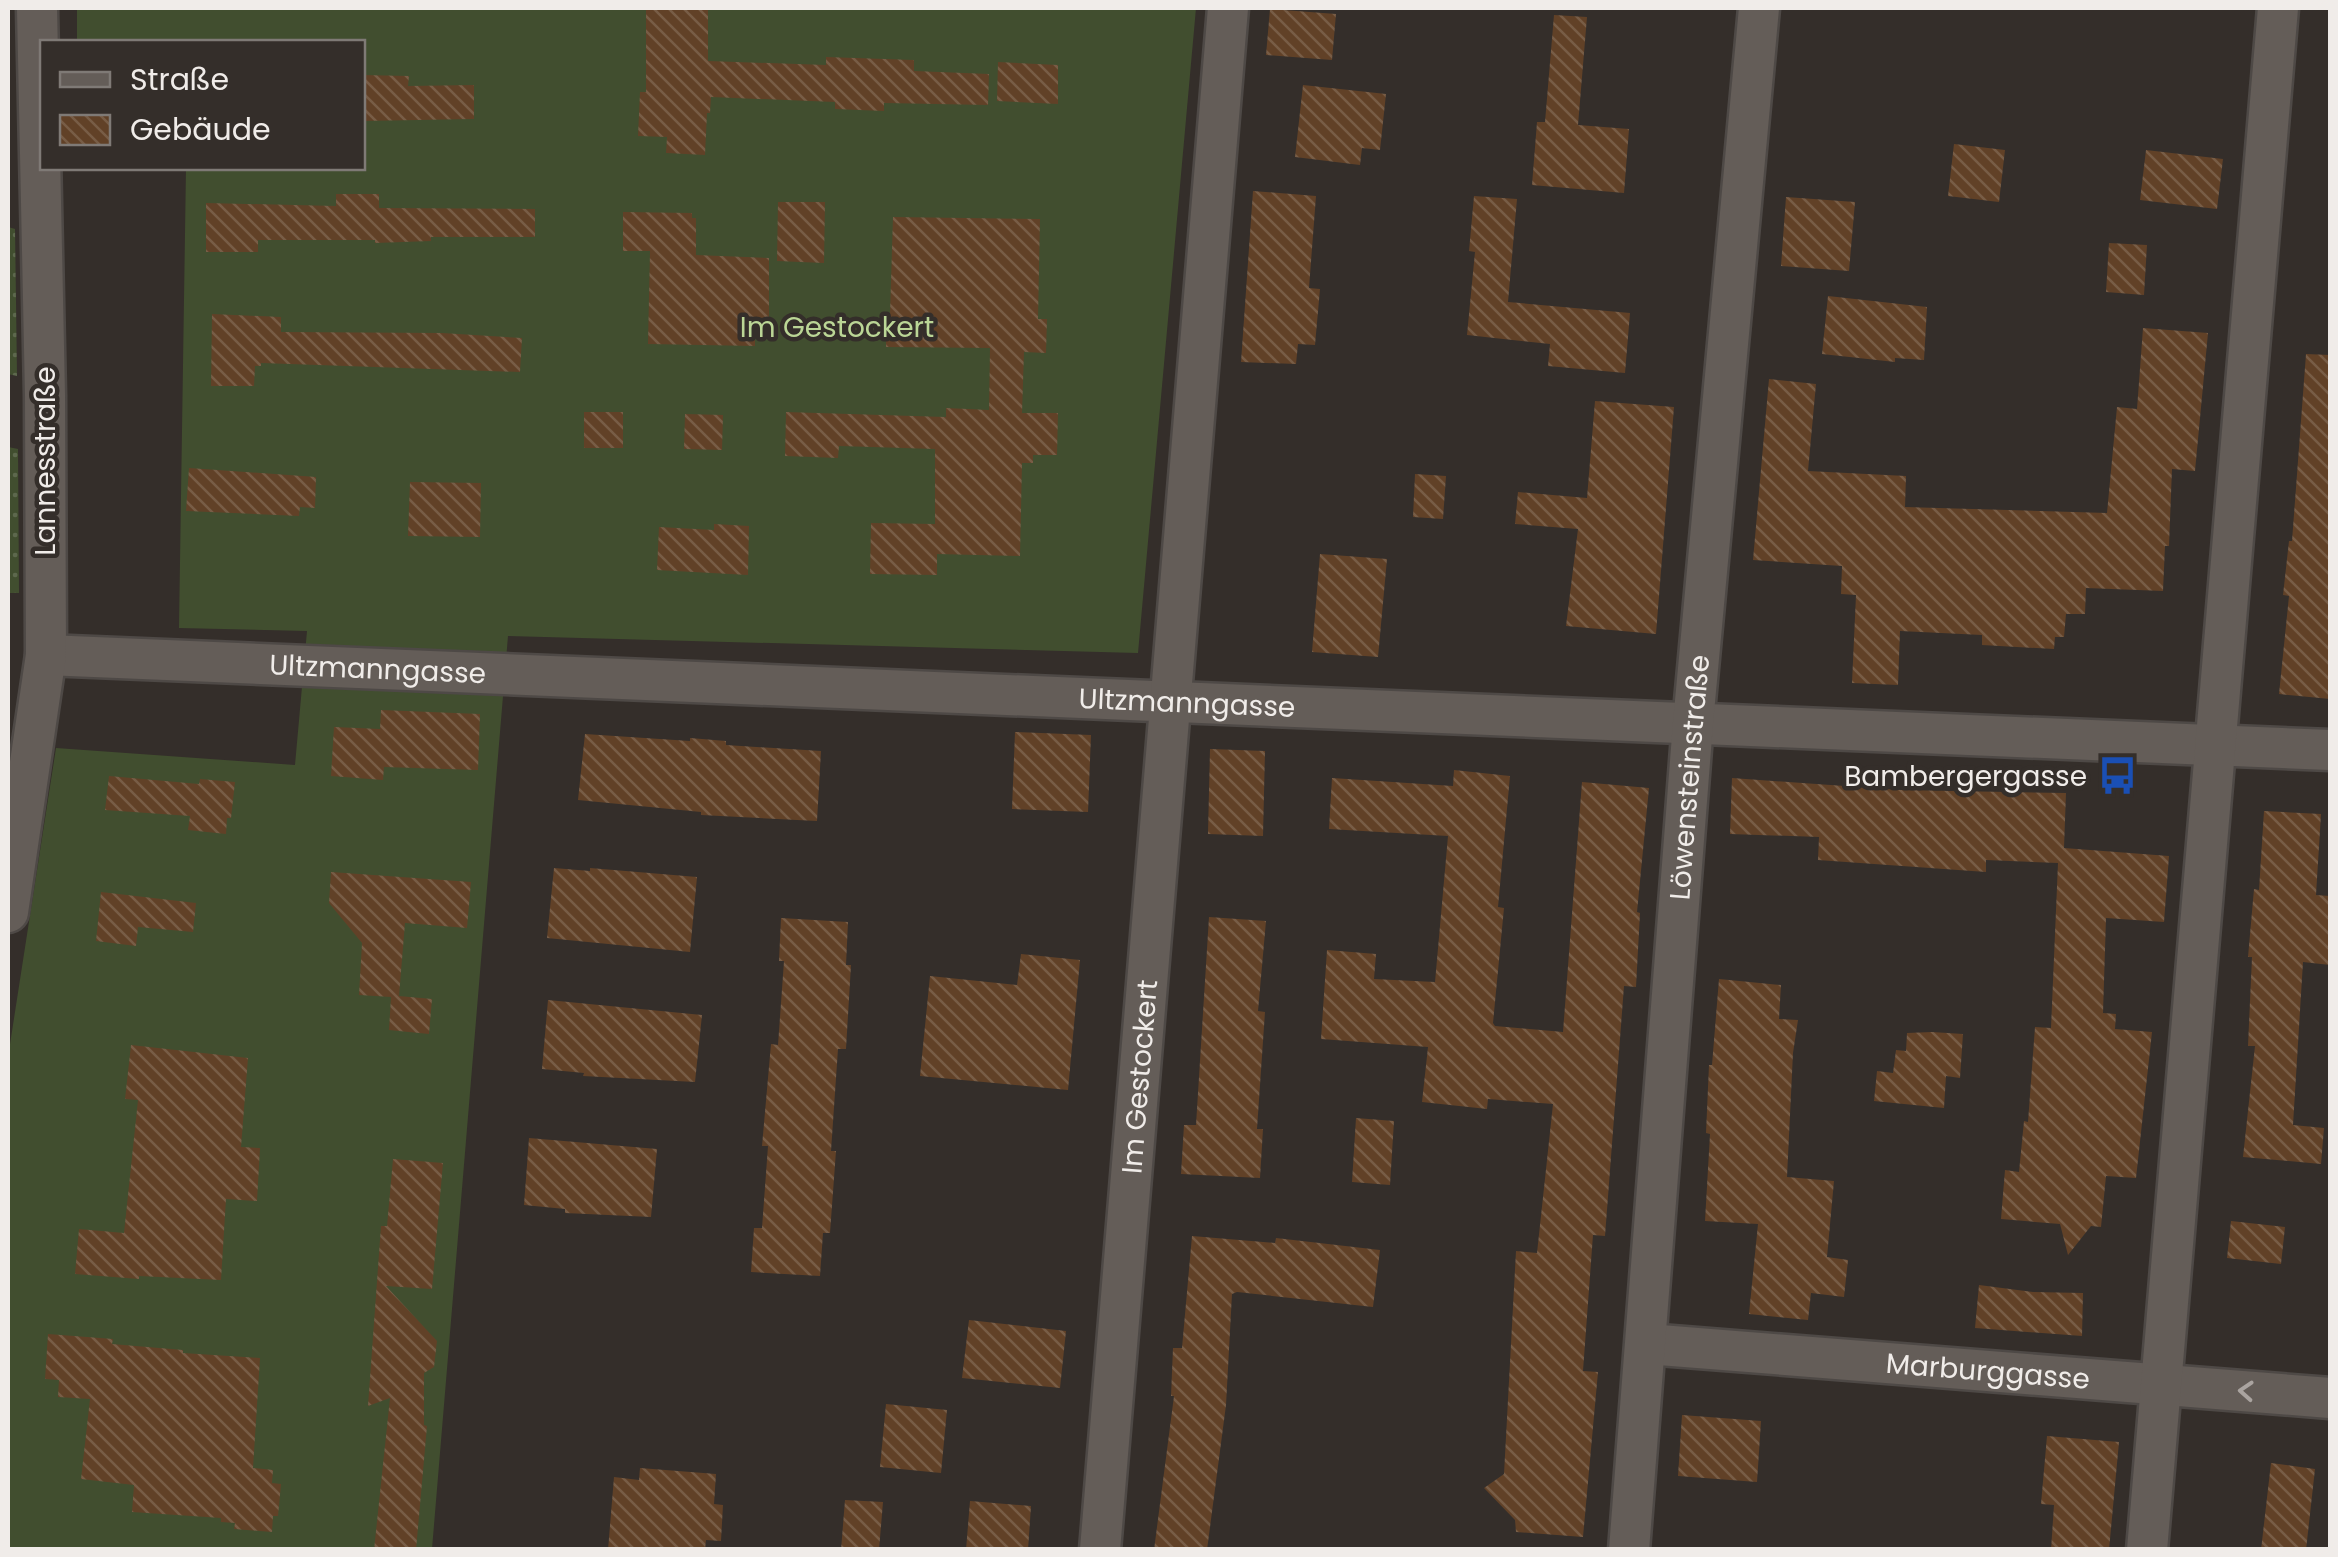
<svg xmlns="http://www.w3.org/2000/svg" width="2338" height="1557" font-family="Poppins,sans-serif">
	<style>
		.grass { fill: url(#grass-dots) }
		.garden { fill: #414e2f }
		.building { fill: url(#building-back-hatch) }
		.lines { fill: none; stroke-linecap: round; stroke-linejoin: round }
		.street-casing { stroke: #4e4946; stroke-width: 45 }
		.street { stroke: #645d58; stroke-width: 40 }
		.oneway { stroke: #aaa4a0 }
		.labels { text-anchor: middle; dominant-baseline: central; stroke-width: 9; stroke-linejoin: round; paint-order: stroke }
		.park-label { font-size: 28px; fill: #bbd696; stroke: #342e2a }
		.street-label { font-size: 28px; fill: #f0ece9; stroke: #342e2a }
		.poi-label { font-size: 28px; fill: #f0ece9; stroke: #342e2a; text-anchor: end }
	</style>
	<defs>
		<pattern id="grass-dots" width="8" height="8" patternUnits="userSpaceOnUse" patternTransform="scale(2.5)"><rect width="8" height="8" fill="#414e2f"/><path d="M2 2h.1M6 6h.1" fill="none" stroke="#5d684d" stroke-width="1.8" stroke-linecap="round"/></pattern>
		<pattern id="building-back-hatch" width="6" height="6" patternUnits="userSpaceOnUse" patternTransform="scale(2.5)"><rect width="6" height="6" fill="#614127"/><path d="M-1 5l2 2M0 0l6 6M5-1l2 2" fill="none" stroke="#785d46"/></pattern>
	</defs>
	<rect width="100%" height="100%" fill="#342e2a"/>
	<g class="grass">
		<polygon points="8,227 15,229 17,376 8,374"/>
		<polygon points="8,447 18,449 19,593 8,593"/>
	</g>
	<polygon class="garden" points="77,8 1196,8 1138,653 508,636 432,1549 8,1550 8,1057 56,748 295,765 307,631 179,628 186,168 362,168 362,42 77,42"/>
	<g class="building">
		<polygon points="646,8 708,8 708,61 826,65 826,57 914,60 914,71 989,74 988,105 884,103 884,111 835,109 835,102 711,97 710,113 707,113 705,155 666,153 667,137 638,136 640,92 646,92"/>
		<polygon points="1270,9 1336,14 1332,60 1266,55"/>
		<polygon points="1554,15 1587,17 1578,125 1629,129 1624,193 1532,185 1537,122 1545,122"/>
		<polygon points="998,62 1058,65 1058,104 997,101"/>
		<polygon points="362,75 409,76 408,86 474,85 474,119 362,121"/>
		<polygon points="1303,85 1386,94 1380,150 1362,148 1360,165 1295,157"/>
		<polygon points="1954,144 2005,150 1999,202 1948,196"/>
		<polygon points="2146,150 2223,159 2217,209 2140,200"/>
		<polygon points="1253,191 1316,196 1309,288 1320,289 1315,345 1298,344 1296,364 1241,362"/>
		<polygon points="336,194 379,194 379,208 535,209 535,237 431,237 431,241 375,243 375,240 258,240 258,252 206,252 206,203 336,206"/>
		<polygon points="1474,196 1517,199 1508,302 1630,313 1625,373 1548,366 1550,344 1467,335 1475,252 1469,251"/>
		<polygon points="1786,197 1855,202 1849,271 1781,266"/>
		<polygon points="778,202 825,202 824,263 777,261"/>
		<polygon points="623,212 692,213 692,218 696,218 696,255 769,258 769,329 755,329 755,346 648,344 650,251 623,251"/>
		<polygon points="893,217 1040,219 1038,319 1047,319 1046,353 1024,352 1022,413 1058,413 1057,455 1033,455 1033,463 1022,463 1020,556 937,554 937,575 870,574 871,523 935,524 935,449 839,446 838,458 785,456 786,412 946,417 946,408 989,410 990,348 886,347 886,314 890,314"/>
		<polygon points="2109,243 2147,245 2144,295 2106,292"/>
		<polygon points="1828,296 1927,307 1924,360 1895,358 1895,362 1822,354"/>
		<polygon points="212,314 281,317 281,332 442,333 522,338 520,372 261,363 261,366 255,366 254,386 211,386"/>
		<polygon points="2143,328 2208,333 2195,471 2172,469 2169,546 2165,546 2163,591 2086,588 2085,614 2066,614 2064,637 2055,637 2054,649 1982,645 1982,635 1900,631 1898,685 1852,683 1856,595 1841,594 1842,566 1753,560 1769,379 1816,384 1808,471 1906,476 1905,507 2107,513 2117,407 2137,409"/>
		<polygon points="2306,354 2330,355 2330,699 2279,694 2289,596 2283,595 2289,541 2292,541"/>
		<polygon points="1595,401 1674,407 1656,634 1566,626 1578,529 1515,524 1518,492 1587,498"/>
		<rect x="584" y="412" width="39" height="36"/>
		<polygon points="685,414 723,415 722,450 684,449"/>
		<polygon points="189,468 316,477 315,508 300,507 299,516 186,511"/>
		<polygon points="1415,474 1446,476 1443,519 1413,517"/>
		<polygon points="410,482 481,483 480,537 408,536"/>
		<polygon points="714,524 749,526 748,575 657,570 659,527 714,530"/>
		<polygon points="1320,554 1387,559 1378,657 1312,652"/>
		<polygon points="381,710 480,714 478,770 384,767 383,780 331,776 334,727 380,729"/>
		<polygon points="1015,732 1091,735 1088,812 1012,809"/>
		<polygon points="585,734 690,741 690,738 726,741 726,745 821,751 817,821 701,815 701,812 578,800"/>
		<polygon points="1210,749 1265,751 1263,836 1208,834"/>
		<polygon points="1454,770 1510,776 1498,907 1504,908 1493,1023 1495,1026 1563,1032 1582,782 1649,788 1637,912 1640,913 1636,987 1624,986 1605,1236 1593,1235 1583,1371 1598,1372 1583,1537 1516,1532 1515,1520 1484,1488 1504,1474 1516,1251 1537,1253 1553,1104 1488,1099 1487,1109 1422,1102 1428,1047 1321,1039 1327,950 1376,954 1374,979 1435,982 1448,836 1329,829 1332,778 1453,786"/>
		<polygon points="109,776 199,784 200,779 235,782 231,818 227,818 226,834 188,830 190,816 105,810"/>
		<polygon points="1732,778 1901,790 2066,793 2064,848 2169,856 2164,922 2106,918 2103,1013 2116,1014 2115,1029 2152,1032 2136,1178 2106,1176 2101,1227 2091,1226 2068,1255 2060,1224 2001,1219 2005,1170 2019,1172 2024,1121 2028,1122 2035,1027 2051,1028 2058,863 1986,860 1986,872 1818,860 1819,837 1730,834"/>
		<polygon points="2264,811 2321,814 2316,895 2330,896 2330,965 2303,962 2293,1125 2324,1128 2321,1164 2243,1157 2255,1046 2248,1046 2252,957 2248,957 2254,889 2259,890"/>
		<polygon points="554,868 590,871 590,868 697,877 690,952 547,938"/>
		<polygon points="331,872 471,882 467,928 405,923 399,996 432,999 429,1034 389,1030 391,997 359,995 362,943 329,903"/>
		<polygon points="101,892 196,903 193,932 138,927 136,946 96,941"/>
		<polygon points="1209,917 1266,921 1258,1011 1265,1012 1257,1129 1263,1129 1260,1178 1181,1174 1184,1125 1196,1125"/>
		<polygon points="781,918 848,922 846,965 851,965 846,1049 838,1049 831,1151 836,1151 830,1233 823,1233 820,1276 751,1272 754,1228 762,1228 768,1146 762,1146 771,1044 778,1045 784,961 779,961"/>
		<polygon points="1021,954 1080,960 1068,1090 920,1076 930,976 1017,985"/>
		<polygon points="1719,979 1781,985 1779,1019 1798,1020 1793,1053 1787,1177 1834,1181 1827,1257 1848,1260 1844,1297 1811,1293 1808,1320 1749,1314 1758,1224 1705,1221 1710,1134 1706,1133 1709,1065 1712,1065"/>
		<polygon points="548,1000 702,1015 695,1082 583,1076 584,1073 542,1069"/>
		<polygon points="1932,1032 1963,1034 1960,1078 1946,1076 1944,1108 1874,1101 1877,1071 1893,1073 1896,1050 1906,1051 1907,1033"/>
		<polygon points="131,1045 248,1058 241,1147 260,1148 257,1201 226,1199 221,1280 139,1276 139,1279 75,1274 79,1229 124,1233 138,1100 125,1099"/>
		<polygon points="1356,1118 1394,1121 1390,1185 1352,1182"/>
		<polygon points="529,1138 657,1149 651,1217 565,1213 565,1209 524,1205"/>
		<polygon points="393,1159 443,1163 432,1289 386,1286 437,1341 434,1367 424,1373 424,1425 427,1426 416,1550 374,1550 390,1398 368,1406 381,1226 387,1226"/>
		<polygon points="2231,1221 2285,1227 2281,1264 2227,1258"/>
		<polygon points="1192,1236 1275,1243 1276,1238 1380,1250 1373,1307 1237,1292 1232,1294 1226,1405 1207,1550 1154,1550 1174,1396 1171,1396 1173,1348 1182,1348"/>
		<polygon points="1979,1285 2033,1292 2083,1293 2082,1336 1975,1328"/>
		<polygon points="969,1320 1066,1331 1060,1388 962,1378"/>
		<polygon points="48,1334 113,1339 112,1344 183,1350 183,1353 260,1358 253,1468 273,1470 272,1483 281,1484 278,1516 273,1516 272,1532 234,1529 235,1523 221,1522 221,1518 132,1512 134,1485 81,1479 90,1399 58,1397 59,1380 45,1379"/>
		<polygon points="886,1404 947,1410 941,1473 880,1467"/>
		<polygon points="1682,1415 1761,1421 1757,1482 1678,1476"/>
		<polygon points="2047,1436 2119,1442 2109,1550 2051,1550 2054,1505 2041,1504"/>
		<polygon points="2271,1463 2315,1469 2306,1550 2261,1550"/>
		<polygon points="640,1468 716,1474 714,1504 723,1505 721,1541 706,1540 705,1550 608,1550 614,1477 639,1480"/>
		<polygon points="845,1500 883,1502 879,1550 841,1550"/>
		<polygon points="970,1501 1031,1506 1028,1550 966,1550"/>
	</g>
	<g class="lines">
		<defs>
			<g id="street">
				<path id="s1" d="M46,655L2330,750"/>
				<polyline points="8,912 46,655 45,395 37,8"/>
				<path id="s2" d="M1647,1344L2330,1398"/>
				<path id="s3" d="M1100,1550L1228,8"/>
				<path id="s4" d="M1629,1550L1693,723L1759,8"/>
				<polyline points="2147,1550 2278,8"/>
			</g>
		</defs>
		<use href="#street" class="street-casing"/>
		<use href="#street" class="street"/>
	</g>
	<defs><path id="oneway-chevron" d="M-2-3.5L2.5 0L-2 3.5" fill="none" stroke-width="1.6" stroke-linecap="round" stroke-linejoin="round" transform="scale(2.5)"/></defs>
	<use class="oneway" href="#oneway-chevron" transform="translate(2246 1391) rotate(-176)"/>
	<defs>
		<symbol id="bus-bare" viewBox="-9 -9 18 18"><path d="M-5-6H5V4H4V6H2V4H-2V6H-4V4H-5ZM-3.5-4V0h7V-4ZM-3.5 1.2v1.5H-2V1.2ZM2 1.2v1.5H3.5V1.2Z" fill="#1a4fb4" stroke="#342e2a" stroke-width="2.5" paint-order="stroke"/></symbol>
	</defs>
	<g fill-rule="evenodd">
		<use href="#bus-bare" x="2090" y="748" width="55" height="55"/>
	</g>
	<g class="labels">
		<g class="park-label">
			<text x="837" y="327">Im Gestockert</text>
		</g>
		<g class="street-label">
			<text transform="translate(45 461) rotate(-90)">Lannesstraße</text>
			<text stroke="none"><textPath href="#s1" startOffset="332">Ultzmanngasse</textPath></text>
			<text stroke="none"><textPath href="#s1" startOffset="1142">Ultzmanngasse</textPath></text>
			<text stroke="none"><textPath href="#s4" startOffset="775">Löwensteinstraße</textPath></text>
			<text stroke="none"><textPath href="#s3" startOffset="475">Im Gestockert</textPath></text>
			<text stroke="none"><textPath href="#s2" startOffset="342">Marburggasse</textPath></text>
		</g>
		<g class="poi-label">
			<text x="2087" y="776">Bambergergasse</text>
		</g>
	</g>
	<rect width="2338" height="1557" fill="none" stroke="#f0ece9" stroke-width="20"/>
	<rect x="40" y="40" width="325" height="130" fill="#342e2a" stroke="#7f7a76" stroke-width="2.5"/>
	<rect x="60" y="72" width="50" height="15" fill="#645d58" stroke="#7f7a76" stroke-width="2.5"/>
	<text x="130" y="90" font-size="30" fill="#f0ece9">Straße</text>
	<rect x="60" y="115" width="50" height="30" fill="url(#building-back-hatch)" stroke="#7f7a76" stroke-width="2.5"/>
	<text x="130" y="140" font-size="30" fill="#f0ece9">Gebäude</text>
</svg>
